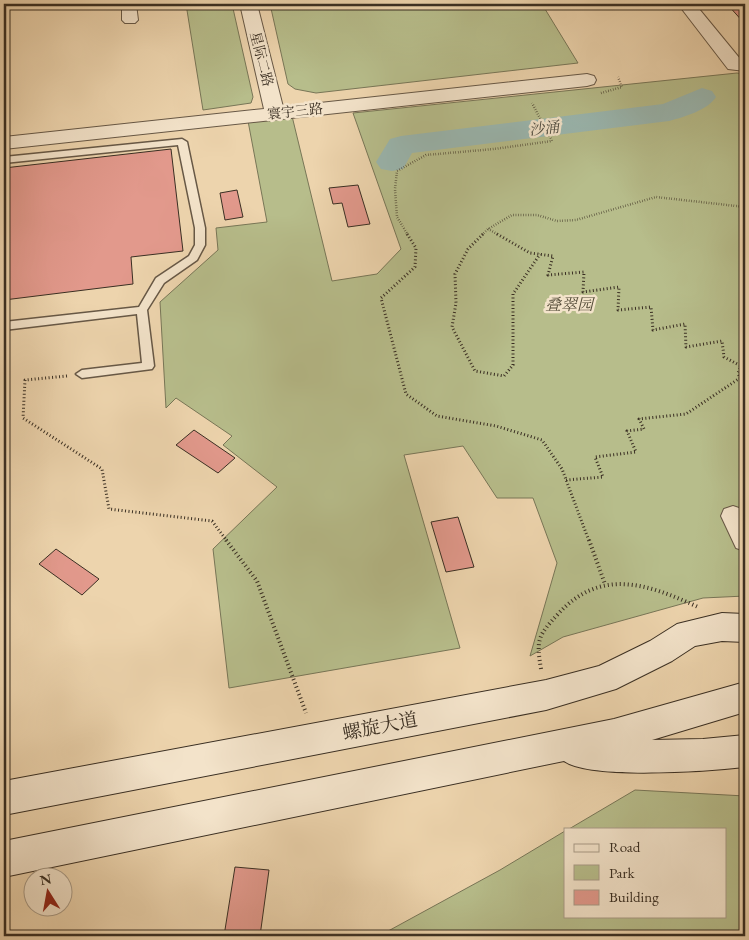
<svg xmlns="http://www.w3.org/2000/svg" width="749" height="940" font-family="'EB Garamond','Noto Serif SC',serif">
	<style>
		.green { fill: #b7bd8b; stroke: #787657 }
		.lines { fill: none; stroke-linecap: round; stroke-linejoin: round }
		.river { fill: #9ab7b0; fill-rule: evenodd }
		.building { fill: #e2998c; stroke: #3a2f23 }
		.service-casing { stroke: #675846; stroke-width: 3 }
		.minor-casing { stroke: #675846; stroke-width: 2 }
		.tertiary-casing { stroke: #675846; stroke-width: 2 }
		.secondary-casing { stroke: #3a2f23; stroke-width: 2 }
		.path-far2 { stroke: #3a2f23; stroke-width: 2.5; stroke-dasharray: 0.5 2; stroke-linecap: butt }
		.path-far1 { stroke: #3a2f23; stroke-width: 3; stroke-dasharray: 1 2.5; stroke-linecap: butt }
		.path { stroke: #3a2f23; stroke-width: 4; stroke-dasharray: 1 3; stroke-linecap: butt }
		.service { fill: #f3e3ca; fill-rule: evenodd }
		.minor { fill: #f3e3ca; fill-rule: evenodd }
		.tertiary { fill: #f3e3ca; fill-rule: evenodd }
		.secondary { fill: #f3e3ca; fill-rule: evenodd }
		.labels { text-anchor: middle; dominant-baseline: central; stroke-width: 5; stroke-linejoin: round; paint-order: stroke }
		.far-street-label { font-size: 14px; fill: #3a2f23; stroke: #f3e3ca }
		.far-water-label { font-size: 15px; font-style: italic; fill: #4d4a3f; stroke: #f3e3ca }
		.park-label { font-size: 16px; font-style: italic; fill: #534b38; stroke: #f3e3ca }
		.near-street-label { font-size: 19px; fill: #3a2f23; stroke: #f3e3ca }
	</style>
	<rect width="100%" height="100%" fill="#edd4ad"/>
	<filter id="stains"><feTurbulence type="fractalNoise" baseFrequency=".004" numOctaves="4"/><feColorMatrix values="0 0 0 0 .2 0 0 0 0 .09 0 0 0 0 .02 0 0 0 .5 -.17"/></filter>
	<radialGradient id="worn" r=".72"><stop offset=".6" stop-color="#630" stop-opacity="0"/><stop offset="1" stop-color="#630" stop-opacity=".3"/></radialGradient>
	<g class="green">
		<polygon points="186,4 232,4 253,97 251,103 203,110"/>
		<polygon points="270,4 595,4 545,9 578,63 316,93 295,89 288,84"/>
		<polygon points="737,73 745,74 745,596 703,598 563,637 530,656 557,563 533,498 497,498 463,446 404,455 460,648 229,688 213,549 277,487 223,445 232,436 176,398 166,408 160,302 218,250 216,228 267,222 248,121 292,116 332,281 377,274 401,249 353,113"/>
		<polygon points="635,790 745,796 745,936 379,936 500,870 565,831 565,916 725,916 725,829 569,829"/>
	</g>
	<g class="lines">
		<path class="river" d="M702,88L712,91L716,97C708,110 684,117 669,121L412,153L403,169L392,171L381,169L376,162L390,139L401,136L663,104Z"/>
	</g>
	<g class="building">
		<polygon points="727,4 745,4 745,24"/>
		<polygon points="171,149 183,251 131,257 133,284 4,300 4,168"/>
		<polygon points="358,185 370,224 348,227 342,203 333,204 329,188"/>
		<polygon points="237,190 243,217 225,220 220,193"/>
		<polygon points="194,430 235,458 218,473 176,445"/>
		<polygon points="458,517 474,567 446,572 431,522"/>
		<polygon points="56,549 99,579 82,595 39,564"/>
		<polygon points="235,867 269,870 260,936 224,936"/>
	</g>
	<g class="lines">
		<defs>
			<polygon id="service" points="182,139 187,142 205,228 205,245 197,260 164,283 147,310 154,366 152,369 82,378 76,374 82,370 142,363 137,314 4,330 4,322 139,307 156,278 189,256 195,245 195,228 178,145 4,163 4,157"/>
			<g id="minor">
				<polygon points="122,4 136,4 138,20 135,23 125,23 122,20"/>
				<polygon points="733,506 742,509 745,516 745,551 736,548 721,516 724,509"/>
			</g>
			<g id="tertiary">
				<polygon points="240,4 257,4 283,107 587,74 594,76 596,80 594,84 587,86 4,149 4,137 264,109"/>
				<polygon points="678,4 695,4 741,60 745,61 745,71 728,69"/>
			</g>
			<g id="secondary">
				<polygon points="722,613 745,614 745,642 722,641 695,646 672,661 616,689 546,710 4,815 4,781 546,680 599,666 650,641 677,624"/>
				<path d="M745,682V712L652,740L703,739L745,735V767C710,771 590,780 564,761L4,877V841L614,719Z"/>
			</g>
		</defs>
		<use href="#service" class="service-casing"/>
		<use href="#minor" class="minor-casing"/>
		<use href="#tertiary" class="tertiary-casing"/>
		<use href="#secondary" class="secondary-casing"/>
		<g class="path-far2">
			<polyline points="601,93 622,87 618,77"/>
			<polyline points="488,229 499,235"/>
			<polyline points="408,235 397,217 395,189 397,171 426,155 494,149 552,141 532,103"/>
			<polyline points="482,235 488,229 512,215 537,215 557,221 576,220 656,197 745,207"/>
		</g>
		<g class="path-far1">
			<polyline points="407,234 416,248 415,267 381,298 406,394 437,416 496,426 542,440 562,469 589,541"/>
			<polyline points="483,234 468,249 455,274 456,303 452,327 475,371 504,376 513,365 513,294 540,254"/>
			<polyline points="497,234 530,253 553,256 548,275 584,272 583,292 619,287 618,310 651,307 653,330 685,324 686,347 722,341 724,357 741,366"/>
			<polyline points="745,364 741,366 738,373 741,381 745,384"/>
			<polyline points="67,376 25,380 23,418 102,469 109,509 212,521 227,541"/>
			<polyline points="566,480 603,477 595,457 636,452 627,431 644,429 639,419 686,414 740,378"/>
		</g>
		<g class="path">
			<polyline points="226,540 257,581 306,713"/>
			<polyline points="589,540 605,584"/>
			<path d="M541,669C536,639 538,636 558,614C601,567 648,584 698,607"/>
		</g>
		<use href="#service" class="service"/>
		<use href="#minor" class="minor"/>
		<use href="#tertiary" class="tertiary"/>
		<use href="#secondary" class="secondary"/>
	</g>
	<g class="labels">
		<g class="far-street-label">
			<text transform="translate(262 59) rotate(76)">星际二路</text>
			<text transform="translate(295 111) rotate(-6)">寰宇三路</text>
		</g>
		<g class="far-water-label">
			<text transform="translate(544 128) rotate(-7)">沙涌</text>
		</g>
		<g class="park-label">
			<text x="569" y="304">叠翠园</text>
		</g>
		<g class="near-street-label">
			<text transform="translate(380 726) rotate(-11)">螺旋大道</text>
		</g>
	</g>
	<rect width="749" height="940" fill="none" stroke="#edd4ad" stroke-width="20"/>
	<rect x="5" y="5" width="739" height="930" fill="none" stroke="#3a2f23" stroke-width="2.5"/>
	<rect x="10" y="10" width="729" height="920" fill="none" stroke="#3a2f23"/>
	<rect x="564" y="828" width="162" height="90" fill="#f3e3ca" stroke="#a99b87"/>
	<rect x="574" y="844" width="25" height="8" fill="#f3e3ca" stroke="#a99b87"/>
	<text x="609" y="852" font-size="15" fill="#3a2f23">Road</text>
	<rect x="574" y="865" width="25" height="15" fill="#b7bd8b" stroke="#a99b87"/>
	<text x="609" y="878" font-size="15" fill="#3a2f23">Park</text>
	<rect x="574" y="890" width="25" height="15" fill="#e2998c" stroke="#a99b87"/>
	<text x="609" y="902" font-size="15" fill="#3a2f23">Building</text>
	<g transform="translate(48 892) rotate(349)"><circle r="24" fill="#f3e3ca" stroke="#a99b87"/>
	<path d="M0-4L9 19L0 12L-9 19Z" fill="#8f2418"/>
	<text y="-8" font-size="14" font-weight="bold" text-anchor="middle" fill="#3a2f23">N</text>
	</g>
	<rect width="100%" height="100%" filter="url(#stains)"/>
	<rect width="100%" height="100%" fill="url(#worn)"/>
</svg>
